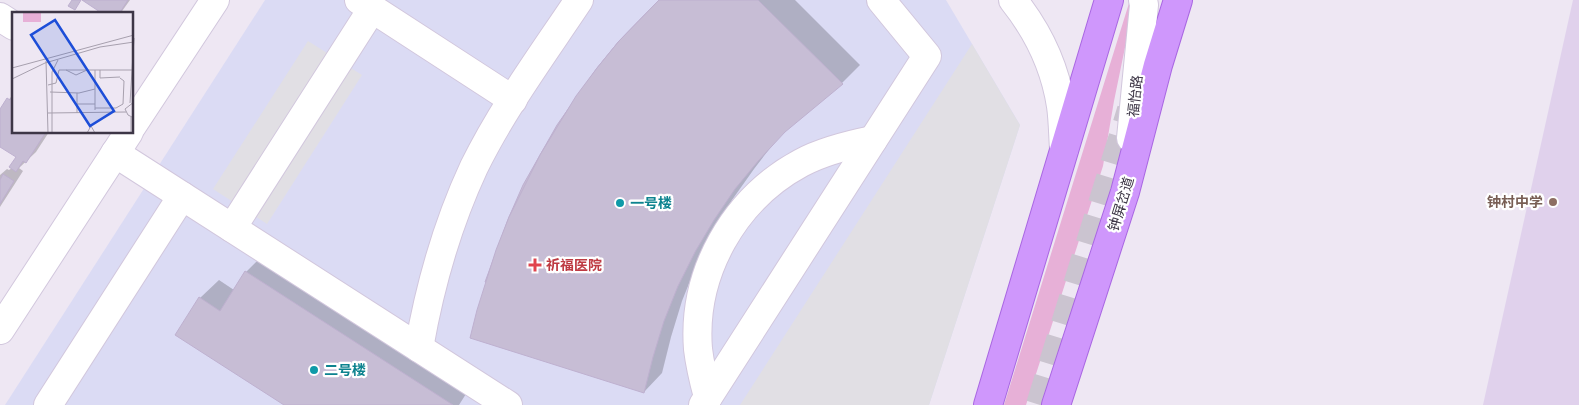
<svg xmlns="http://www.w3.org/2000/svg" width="1579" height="405" font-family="'Asap Condensed','Noto Sans SC',sans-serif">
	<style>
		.education { fill: #e0d1ec }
		.medical { fill: #dbdbf4 }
		.green { fill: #e7b0d7 }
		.parking { fill: #e1dfe4 }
		.shadow { fill: #0003 }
		.building { fill: #c7bdd5; stroke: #beb0cf }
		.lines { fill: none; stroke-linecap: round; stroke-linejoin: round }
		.highway-tunnel { stroke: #cbc4d0; stroke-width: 28; stroke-dasharray: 28 14; stroke-linecap: butt }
		.minor-casing { stroke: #d2c7dd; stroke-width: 30 }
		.major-casing { stroke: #a967e2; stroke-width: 30 }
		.minor { stroke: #fff; stroke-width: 28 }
		.major { stroke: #cf97fc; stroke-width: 28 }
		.education-dot { fill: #8d6e63; stroke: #fff; stroke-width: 2 }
		.culture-dot { fill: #0f9aa8; stroke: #fff; stroke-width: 2 }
		.health-dot { fill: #e0444e; stroke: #fff; stroke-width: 2 }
		.labels { text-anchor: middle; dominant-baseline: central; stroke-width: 4.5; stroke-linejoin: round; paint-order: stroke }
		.street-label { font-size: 14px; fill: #3d3646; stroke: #fff }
		.education-label { font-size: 14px; font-weight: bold; fill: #785e54; stroke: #fff; text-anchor: end }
		.culture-label { font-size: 14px; font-weight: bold; fill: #0d838f; stroke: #fff; text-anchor: start }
		.health-label { font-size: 14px; font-weight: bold; fill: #be3a42; stroke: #fff; text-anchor: start }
		.inset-road { fill: none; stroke: #a7a0ae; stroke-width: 1 }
		.view { fill: #1d4ed8; fill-opacity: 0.15; stroke: #1d4ed8; stroke-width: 2.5 }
		.inset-edge { fill: none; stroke: #3d3646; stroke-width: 2.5 }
	</style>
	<rect width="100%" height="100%" fill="#eee7f3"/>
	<polygon class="education" points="1573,0 1579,0 1579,405 1483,405"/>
	<polygon class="medical" points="265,0 946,0 1020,125 929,405 5,405"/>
	<polygon class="green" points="1130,0 1129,28 1114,101 1103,166 1026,405 1004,405"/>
	<g class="parking">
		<polygon points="308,41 362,75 267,224 213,189"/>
		<polygon points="972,44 1020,125 929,405 740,405"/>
	</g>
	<g class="shadow">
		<polygon points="84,0 130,0 120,14 106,14"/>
		<polygon points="662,0 795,0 860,65 842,83 788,128 777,139 754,169 732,200 713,232 696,266 682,301 671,337 662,373 644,392"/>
		<polygon points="14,93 14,132 49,132 36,152 19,168 23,171 0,207 0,175 7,169 9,170 12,168 18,156 0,145 0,111"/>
		<polygon points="264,254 471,386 459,405 287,405 200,298 219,280 234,290 246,272"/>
	</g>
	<g class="building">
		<polygon points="72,0 81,0 75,10 68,6"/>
		<polygon points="82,0 128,0 119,14 103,14"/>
		<polygon points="659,0 676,0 737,67 686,120 643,179 608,244 594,278 582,312 485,282 509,217 523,185 557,125 597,68 619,41"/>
		<polygon points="659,0 758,0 843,84 785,132 759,160 735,189 714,220 695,252 678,286 664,321 653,357 644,393 470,338 477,310 496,250 509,217 540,155 576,96 597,68 619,41"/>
		<polygon points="14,94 14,132 46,132 26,163 23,161 16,172 9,167 16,157 0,147 0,109 7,98 10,100"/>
		<polygon points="3,174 14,181 0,204 0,180"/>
		<polygon points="245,271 453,405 284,405 175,335 199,297 220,311"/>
	</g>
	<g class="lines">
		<polyline class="highway-tunnel" points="1040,405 1131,110"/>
		<defs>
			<g id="minor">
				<polyline points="359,0 513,100"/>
				<path d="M1013,0C1037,30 1055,67 1061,106C1063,120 1063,135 1064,149"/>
				<polyline points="0,17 14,26"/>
				<polyline points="132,126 215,0"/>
				<polyline points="1131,138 1144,5 1143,0"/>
				<polyline points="115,153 508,405"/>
				<polyline points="232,228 372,9"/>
				<polyline points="0,330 129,132"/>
				<path d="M419,348C430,285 447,225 474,167C503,108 543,54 579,0"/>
				<path d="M708,397C704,382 700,366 698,349C692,273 734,199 801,163C823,151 848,145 873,140"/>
				<polyline points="48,405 182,196"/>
				<polyline points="703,405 927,56 881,0"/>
			</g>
			<g id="major">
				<polyline points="988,405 1109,0"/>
				<polyline points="1056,405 1125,192 1158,65 1178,0"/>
			</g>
		</defs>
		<use href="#minor" class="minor-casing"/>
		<use href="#major" class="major-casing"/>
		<use href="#minor" class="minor"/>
		<use href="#major" class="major"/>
	</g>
	<circle class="education-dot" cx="1553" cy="202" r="5"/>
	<g class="culture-dot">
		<circle cx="620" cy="203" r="5"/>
		<circle cx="314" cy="370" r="5"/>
	</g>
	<path class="health-dot" d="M532.5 257.5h5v5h5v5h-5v5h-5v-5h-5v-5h5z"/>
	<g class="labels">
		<g class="street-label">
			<text transform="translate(1135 96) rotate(-84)">福怡路</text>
			<text transform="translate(1121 204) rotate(-73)">钟屏岔道</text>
		</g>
		<g class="education-label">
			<text x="1543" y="202">钟村中学</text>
		</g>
		<g class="culture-label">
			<text x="630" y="203">一号楼</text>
			<text x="324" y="370">二号楼</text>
		</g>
		<g class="health-label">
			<text x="546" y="265">祈福医院</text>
		</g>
	</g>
	<g transform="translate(12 12)">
		<rect width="121" height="121" fill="#eee7f3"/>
		<path d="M11,0H29V10H11Z" fill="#e7b0d7"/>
		<path class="inset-road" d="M34,49L36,121M0,56L122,23M54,58L64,63L75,58M83,58V98M88,58V66L108,65M0,67L33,51L88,35L122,30M36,73L44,71L47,58H122M38,80L67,81L83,77M65,81V101M122,90L113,97L116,103L122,106M118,91L122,26M65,92H83M83,96H104L111,92L112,69L108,66M36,101L114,100M119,105V121M40,121V60L46,48M75,121L79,114L83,121"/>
		<path class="view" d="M43,8L102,99L78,114L19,23Z"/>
		<rect width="121" height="121" class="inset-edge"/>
	</g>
</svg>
